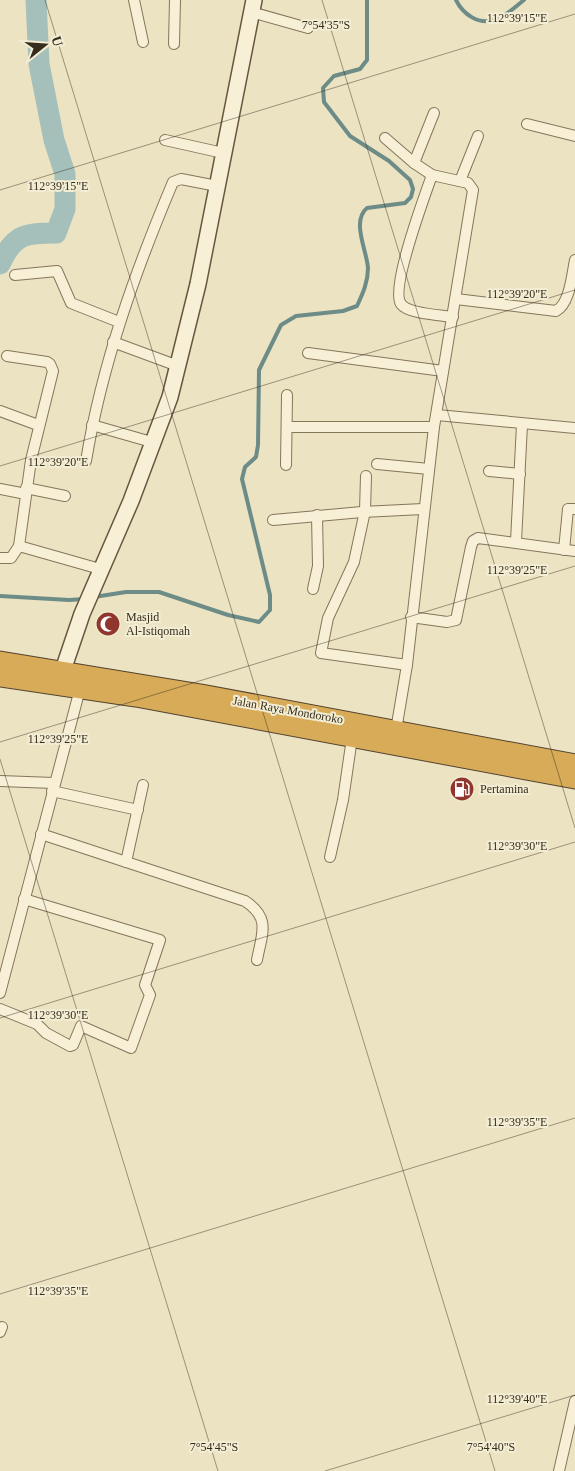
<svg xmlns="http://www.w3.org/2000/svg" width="575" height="1471" font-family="Georgia,serif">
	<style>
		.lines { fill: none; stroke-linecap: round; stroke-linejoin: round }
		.stream { stroke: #6d8c87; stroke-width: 4 }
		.river { stroke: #a5bfba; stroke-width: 21 }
		.street-casing { stroke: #85755b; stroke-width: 12 }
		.secondary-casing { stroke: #67563e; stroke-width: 18 }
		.highway-casing { stroke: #53432f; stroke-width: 21 }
		.street { stroke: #f7f0d6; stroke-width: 10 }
		.secondary { stroke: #f7f0d6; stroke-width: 15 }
		.highway { stroke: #d7ab58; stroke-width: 19 }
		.ticks { fill: none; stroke: #362c1e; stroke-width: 1; stroke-opacity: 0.45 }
		.labels { text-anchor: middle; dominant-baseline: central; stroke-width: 4; stroke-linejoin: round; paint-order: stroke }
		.poi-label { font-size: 12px; fill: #362c1e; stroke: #f3edd3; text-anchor: start }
		.street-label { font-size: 12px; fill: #362c1e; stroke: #f3edd3 }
		.ticks-label { font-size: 12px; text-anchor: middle; fill: #362c1e; stroke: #f3edd3; stroke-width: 4; stroke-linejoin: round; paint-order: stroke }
	</style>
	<rect width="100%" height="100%" fill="#ece3c3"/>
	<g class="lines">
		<g class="stream">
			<path d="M456,0C463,14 478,25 494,20C504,18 516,6 524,0"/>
			<polyline points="0,596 69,600 85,599"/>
			<path d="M94,597L126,592H159L228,615L259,622L270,610V595L242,479L245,467L256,457L258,445L259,370L281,325L296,316L343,311L357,306C363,293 368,282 368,268C367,251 351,221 367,208L405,203L411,197L413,189L410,180L389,161L350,136L324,102L323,88L334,76L360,69L367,60V0"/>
		</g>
		<path class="river" d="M0,264C14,234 25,233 56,233L65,209V174L54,140L39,64L36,0"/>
		<defs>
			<g id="street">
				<polyline points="134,0 143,42"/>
				<polyline points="251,12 308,28"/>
				<polyline points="174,44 175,0"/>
				<polyline points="527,124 575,136"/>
				<polyline points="385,138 414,163 432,175 468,183 473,190 434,427 407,665 396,730"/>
				<polyline points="165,140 223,153"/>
				<polyline points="414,163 434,113"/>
				<path d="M432,175C425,195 390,289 401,304C408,314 441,315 453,317"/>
				<polyline points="460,181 478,136"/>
				<polyline points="15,275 57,271 71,303 119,322"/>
				<path d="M456,299L556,311C570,304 572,274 575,260"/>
				<polyline points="113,342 178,366"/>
				<polyline points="308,353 443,371"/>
				<polyline points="0,411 38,425"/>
				<polyline points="437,415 575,428"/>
				<polyline points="92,425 155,443"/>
				<polyline points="288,427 434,427"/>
				<path d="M86,461C102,364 135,272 173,182L181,179L217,186"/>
				<polyline points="377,464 429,469"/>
				<polyline points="286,465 287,395"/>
				<polyline points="489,471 520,474"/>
				<polyline points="366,476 365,511 354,562 328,618 321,653 407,665"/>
				<polyline points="26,488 65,496"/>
				<polyline points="0,489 26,494"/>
				<polyline points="273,520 362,512 423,509"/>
				<polyline points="516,541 522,425"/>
				<polyline points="19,546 100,569"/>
				<polyline points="564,550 568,509 575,509"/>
				<polyline points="0,558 11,558 19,546 31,460 53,371 50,364 47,362 7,356"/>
				<polyline points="313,589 318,566 317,515"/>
				<polyline points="411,617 447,622 456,620 471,547 473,541 478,538 575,551"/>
				<polyline points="0,781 54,783"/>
				<polyline points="52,791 138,810"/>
				<path d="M41,834L245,901C271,918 262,933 257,960"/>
				<polyline points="330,857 343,800 352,738"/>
				<polyline points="126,862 143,785"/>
				<polyline points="0,993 80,689"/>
				<polyline points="0,1009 37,1024 46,1033 70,1046 73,1045 81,1026 131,1048 150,995 145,985 160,940 24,899"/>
				<polyline points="0,1332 2,1327"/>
				<polyline points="559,1471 575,1401"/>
			</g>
			<polyline id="secondary" points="63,670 82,614 131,501 170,397 198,284 254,0"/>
			<g id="highway">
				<polyline points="0,661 201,694 575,764"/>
				<polyline points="0,677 136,697 575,779"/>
			</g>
		</defs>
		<use href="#street" class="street-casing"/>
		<use href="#secondary" class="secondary-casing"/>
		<use href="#highway" class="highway-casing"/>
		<use href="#street" class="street"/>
		<use href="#secondary" class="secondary"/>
		<use href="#highway" class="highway"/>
	</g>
	<path class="ticks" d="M45,0L495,1471M322,0L575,828M0,190L575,14M0,466L575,290M0,742L575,566M0,759L218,1471M0,1018L575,842M0,1294L575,1118M325,1471L575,1395"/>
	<defs>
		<symbol id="mosque-disc" viewBox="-11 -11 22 22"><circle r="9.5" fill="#91362e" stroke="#f3edd3"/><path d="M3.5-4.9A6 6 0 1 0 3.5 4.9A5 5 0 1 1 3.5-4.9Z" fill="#fff"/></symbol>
		<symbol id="fuel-disc" viewBox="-11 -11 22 22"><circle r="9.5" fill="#91362e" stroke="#f3edd3"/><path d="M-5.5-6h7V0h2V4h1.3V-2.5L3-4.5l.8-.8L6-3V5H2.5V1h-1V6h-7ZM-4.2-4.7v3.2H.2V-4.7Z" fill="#fff"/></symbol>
	</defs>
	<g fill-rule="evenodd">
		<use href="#mosque-disc" x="94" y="610" width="28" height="28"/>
		<use href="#fuel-disc" x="448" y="775" width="28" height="28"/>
	</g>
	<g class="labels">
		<g class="poi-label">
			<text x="126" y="617">Masjid<tspan x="126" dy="14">Al-Istiqomah</tspan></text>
			<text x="480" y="789">Pertamina</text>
		</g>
		<g class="street-label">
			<text transform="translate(288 710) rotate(10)">Jalan Raya Mondoroko</text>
		</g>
	</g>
	<g class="ticks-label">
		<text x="517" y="22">112°39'15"E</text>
		<text x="326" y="29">7°54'35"S</text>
		<text x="58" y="190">112°39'15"E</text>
		<text x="517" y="298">112°39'20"E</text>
		<text x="58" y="466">112°39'20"E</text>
		<text x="517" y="574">112°39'25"E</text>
		<text x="58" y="743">112°39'25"E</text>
		<text x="517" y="850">112°39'30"E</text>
		<text x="58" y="1019">112°39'30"E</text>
		<text x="517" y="1126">112°39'35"E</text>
		<text x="58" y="1295">112°39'35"E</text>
		<text x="517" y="1403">112°39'40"E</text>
		<text x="214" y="1451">7°54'45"S</text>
		<text x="491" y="1451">7°54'40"S</text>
	</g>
	<g transform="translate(45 45) rotate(73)" stroke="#f3edd3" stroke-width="4" paint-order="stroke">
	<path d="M0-4L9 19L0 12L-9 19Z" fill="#362c1e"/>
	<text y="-8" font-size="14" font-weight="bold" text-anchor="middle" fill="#362c1e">U</text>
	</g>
</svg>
